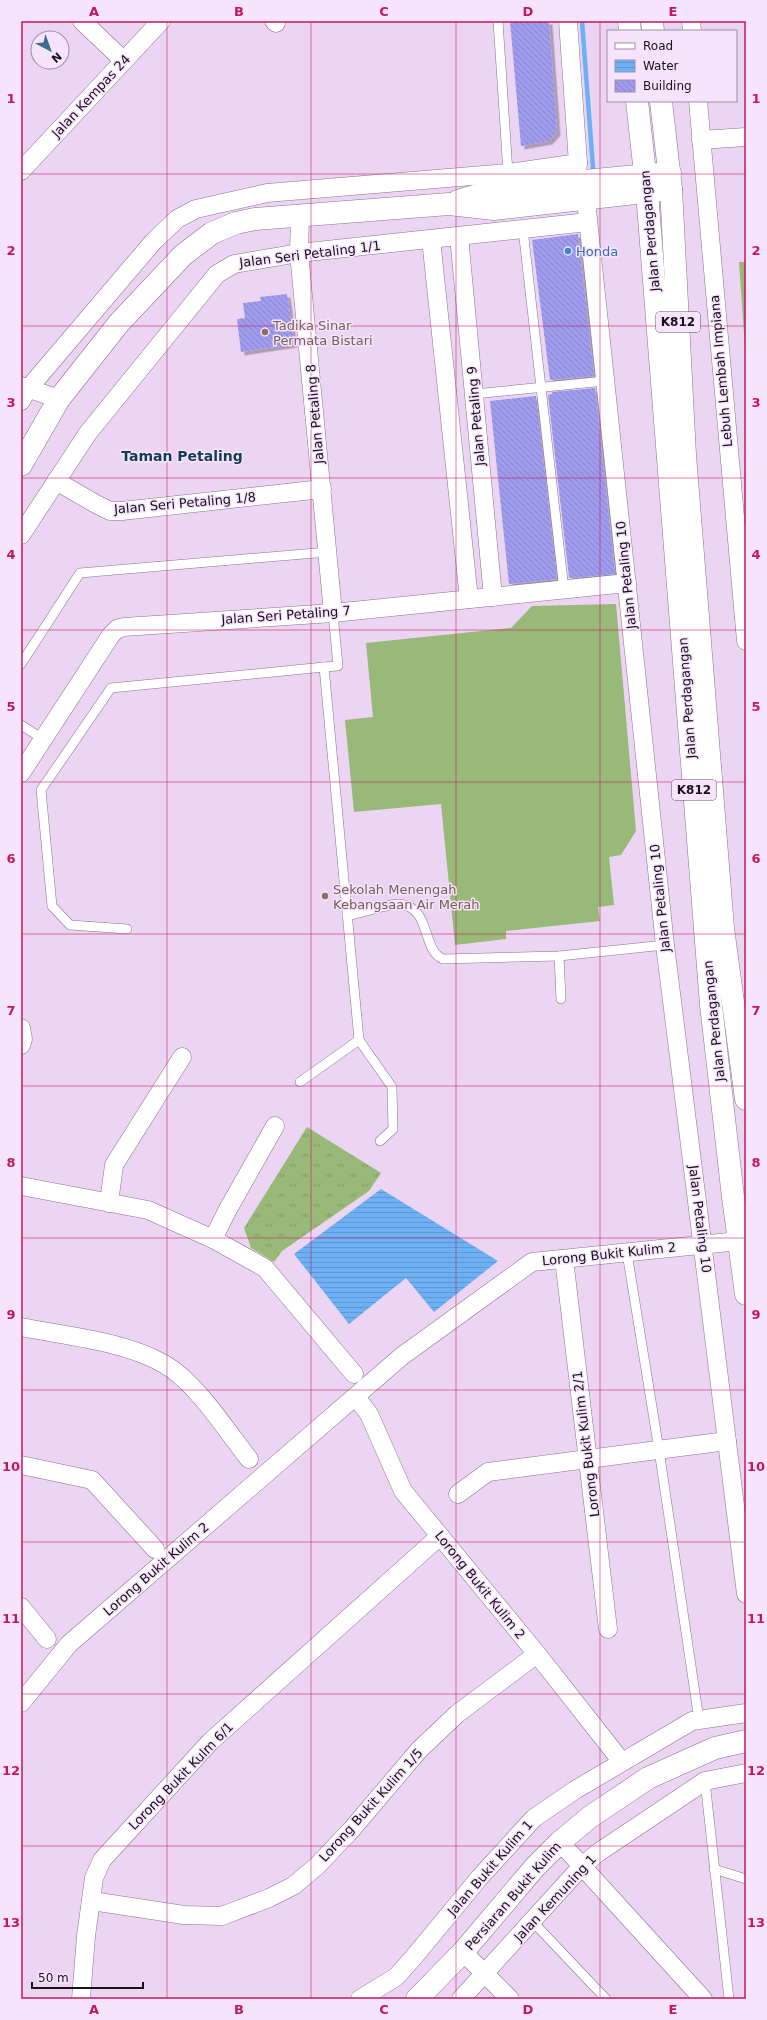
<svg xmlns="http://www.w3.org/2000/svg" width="767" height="2020" font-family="'DejaVu Sans',sans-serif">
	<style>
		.grass { fill: url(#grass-tufts) }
		.pitch { fill: #98b978 }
		.water { fill: url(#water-rules) }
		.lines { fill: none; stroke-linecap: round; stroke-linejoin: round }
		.stream { stroke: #6db1f4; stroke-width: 4.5 }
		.building { fill: url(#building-back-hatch); filter: url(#shadow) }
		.lane-casing { stroke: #88738e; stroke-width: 10 }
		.street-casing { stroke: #88738e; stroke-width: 19 }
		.secondary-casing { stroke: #88738e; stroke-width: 23 }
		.primary-casing { stroke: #88738e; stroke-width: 23 }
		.lane { stroke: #fff; stroke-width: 9 }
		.street { stroke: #fff; stroke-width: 18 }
		.secondary { stroke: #fff; stroke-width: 22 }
		.primary { stroke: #fff; stroke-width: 22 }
		.grid { fill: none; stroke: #c2185b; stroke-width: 1; stroke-opacity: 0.55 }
		.shop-dot { fill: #3f7fe0; stroke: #f6e4fc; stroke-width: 1.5 }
		.education-dot { fill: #8d6e63; stroke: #f6e4fc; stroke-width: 1.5 }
		.labels { text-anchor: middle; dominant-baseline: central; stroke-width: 3; stroke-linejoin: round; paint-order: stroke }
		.shield { fill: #f6e4fc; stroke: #5b505e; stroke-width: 1 }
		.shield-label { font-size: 12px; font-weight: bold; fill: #18101a }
		.street-label { font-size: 13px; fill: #18101a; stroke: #f6e4fc }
		.shop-label { font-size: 13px; fill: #366cbe; stroke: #f6e4fc; text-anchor: start }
		.education-label { font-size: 13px; fill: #785e54; stroke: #f6e4fc; text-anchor: start }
		.neighbourhood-label { font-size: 14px; font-weight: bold; fill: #113e53; stroke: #f6e4fc }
		.neatline { fill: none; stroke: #c2185b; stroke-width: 1.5 }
		.grid-label { font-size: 13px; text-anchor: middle; font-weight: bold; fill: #c2185b }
	</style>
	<defs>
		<pattern id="grass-tufts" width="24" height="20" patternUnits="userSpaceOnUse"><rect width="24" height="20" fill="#98b978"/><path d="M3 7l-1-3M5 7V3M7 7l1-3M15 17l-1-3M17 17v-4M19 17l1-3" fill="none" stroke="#829e67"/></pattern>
		<pattern id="water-rules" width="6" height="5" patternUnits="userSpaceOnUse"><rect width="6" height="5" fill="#6db1f4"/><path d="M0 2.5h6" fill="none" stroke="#5e97d1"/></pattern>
		<pattern id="building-back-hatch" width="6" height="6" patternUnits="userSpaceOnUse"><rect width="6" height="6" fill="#9f9bed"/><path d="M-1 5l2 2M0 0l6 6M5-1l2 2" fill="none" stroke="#8884cb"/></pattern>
		<filter id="shadow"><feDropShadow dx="3.5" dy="3.5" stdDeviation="0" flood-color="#0004"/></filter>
	</defs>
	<rect width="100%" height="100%" fill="#ecd5f3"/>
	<g class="grass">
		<polygon points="739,262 746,262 746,362"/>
		<polygon points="307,1127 381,1173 369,1191 282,1251 274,1262 251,1248 244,1228"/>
	</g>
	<polygon class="pitch" points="616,604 636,831 621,855 609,857 614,905 598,907 600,921 506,931 506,939 455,945 441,804 354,812 345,720 373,717 366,643 511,628 532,606"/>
	<polygon class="water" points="381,1189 498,1261 434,1312 406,1278 349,1324 294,1254"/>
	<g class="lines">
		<polyline class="stream" points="582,21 593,168"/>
	</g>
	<g class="building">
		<polygon points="510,21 549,21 557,132 549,141 521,146"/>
		<polygon points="578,234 594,376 550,380 532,240"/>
		<polygon points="287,294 294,344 241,352 237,319 245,318 243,303 261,301 260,297"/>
		<polygon points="595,388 615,574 571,578 569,577 548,395 552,394 552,392"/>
		<polygon points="536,396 557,579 509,584 490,401"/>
	</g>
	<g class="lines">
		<defs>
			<g id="lane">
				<polyline points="498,21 508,173"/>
				<polyline points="523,229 564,590"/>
				<polyline points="474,394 605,381"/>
				<polyline points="333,613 338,666 324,667 359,1040 392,1087 393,1129 380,1141"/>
				<polyline points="21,664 80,573 328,552"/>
				<polyline points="21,725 43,739"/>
				<path d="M347,916C356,914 392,903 399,904C432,907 421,950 443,959L559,956L665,945"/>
				<polyline points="127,929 70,925 52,906 41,790 111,688 324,667"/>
				<polyline points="559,956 561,999"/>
				<polyline points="300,1082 359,1040"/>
				<polyline points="627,1253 659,1450 699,1720"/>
				<polyline points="705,1781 729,1999"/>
				<polyline points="714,1869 746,1879"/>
				<polyline points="533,1922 606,1999"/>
			</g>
			<g id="street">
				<polyline points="82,21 124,61"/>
				<polyline points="274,21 276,23"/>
				<polyline points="568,21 578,163 577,174"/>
				<polyline points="691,21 692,31"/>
				<polyline points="698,101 746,641"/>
				<polyline points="701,140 746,137"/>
				<polyline points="21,171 161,21"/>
				<polyline points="586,200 665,945 746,1594"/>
				<polyline points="300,216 299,253 333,613"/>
				<polyline points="459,236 493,597"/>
				<polyline points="431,239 469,599"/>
				<polyline points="21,386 59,399"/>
				<polyline points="21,401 28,389 153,242 177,219 196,209 267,193 508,173 578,163"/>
				<polyline points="56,481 96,504 110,511 122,511 322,489"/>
				<polyline points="21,535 88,433 217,274 234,264 299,253 588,222"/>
				<polyline points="21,773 111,635 117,629 124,627 333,613 627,583"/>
				<polyline points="21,1028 23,1039 21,1045"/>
				<polyline points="21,1186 148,1210 213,1239 265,1268 354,1374"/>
				<polyline points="109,1203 114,1165 182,1057"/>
				<polyline points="213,1239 227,1211 275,1126"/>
				<polyline points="564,1259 608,1629"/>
				<path d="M21,1327C66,1336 125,1341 164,1364C196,1382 226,1430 249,1459"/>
				<polyline points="356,1397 369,1414 403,1491 537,1654 622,1762"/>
				<polyline points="21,1465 92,1480 155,1549"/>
				<polyline points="458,1494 488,1472 727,1441"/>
				<polyline points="21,1607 47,1639"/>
				<polyline points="21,1703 69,1644 402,1356 532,1262 739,1241"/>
				<polyline points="560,1842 703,1999"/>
				<polyline points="92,1901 184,1915 222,1916 269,1898 293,1886 317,1866 352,1829 419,1750 457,1714 537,1654"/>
				<polyline points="463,1952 510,1999"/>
				<polyline points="81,1999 86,1936 94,1878 102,1860 210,1742 440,1536"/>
				<polyline points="360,1999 396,1977 413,1958 480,1877 534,1818 575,1790 692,1721 746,1713"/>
				<polyline points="461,1999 582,1866 599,1852 705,1781 746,1773"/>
			</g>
			<g id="secondary">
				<polyline points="458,201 498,189 670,173"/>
				<polyline points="21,465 59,399 119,323 183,255 212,233 236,223 255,219 449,204 494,209 671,189"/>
				<polyline points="417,1999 463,1952 535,1867 560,1842 590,1817 648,1778 715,1748 746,1741"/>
			</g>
			<g id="primary">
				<polyline points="629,21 630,31"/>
				<polyline points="652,21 653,31"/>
				<polyline points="637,101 647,192 711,1005 733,1197 746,1294"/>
				<polyline points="661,101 671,189 685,455 723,928 746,1099"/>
			</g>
		</defs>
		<use href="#lane" class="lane-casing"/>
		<use href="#street" class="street-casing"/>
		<use href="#secondary" class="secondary-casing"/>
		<use href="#primary" class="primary-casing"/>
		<use href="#lane" class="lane"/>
		<use href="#street" class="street"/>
		<use href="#secondary" class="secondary"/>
		<use href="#primary" class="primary"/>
	</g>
	<path class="grid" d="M167,21V1999M311,21V1999M456,21V1999M600,21V1999M21,174H746M21,326H746M21,478H746M21,630H746M21,782H746M21,934H746M21,1086H746M21,1238H746M21,1390H746M21,1542H746M21,1694H746M21,1846H746"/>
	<circle class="shop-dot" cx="568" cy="251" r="4"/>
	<g class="education-dot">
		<circle cx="265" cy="332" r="4"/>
		<circle cx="325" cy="896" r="4"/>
	</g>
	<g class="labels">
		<g class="shield">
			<rect x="656" y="312" width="44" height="20" rx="3"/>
			<rect x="672" y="780" width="44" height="20" rx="3"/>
		</g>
		<g class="shield-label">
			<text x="678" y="322">K812</text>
			<text x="694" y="790">K812</text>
		</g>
		<g class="street-label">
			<text transform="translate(91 96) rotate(-47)">Jalan Kempas 24</text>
			<text transform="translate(650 231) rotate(-95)">Jalan Perdagangan</text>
			<text transform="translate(310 254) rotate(-7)">Jalan Seri Petaling 1/1</text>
			<text transform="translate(721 371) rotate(-95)">Lebuh Lembah Impiana</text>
			<text transform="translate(315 414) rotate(-95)">Jalan Petaling 8</text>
			<text transform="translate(476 416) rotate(-95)">Jalan Petaling 9</text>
			<text transform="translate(185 503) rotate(-5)">Jalan Seri Petaling 1/8</text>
			<text transform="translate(626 575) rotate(-96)">Jalan Petaling 10</text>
			<text transform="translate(286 615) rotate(-4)">Jalan Seri Petaling 7</text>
			<text transform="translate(687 698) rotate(-94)">Jalan Perdagangan</text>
			<text transform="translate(660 898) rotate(-96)">Jalan Petaling 10</text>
			<text transform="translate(714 1021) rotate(-96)">Jalan Perdagangan</text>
			<text transform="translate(700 1219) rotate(83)">Jalan Petaling 10</text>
			<text transform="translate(609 1254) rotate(-6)">Lorong Bukit Kulim 2</text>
			<text transform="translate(586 1444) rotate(-97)">Lorong Bukit Kulim 2/1</text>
			<text transform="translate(156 1569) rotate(-41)">Lorong Bukit Kulim 2</text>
			<text transform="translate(480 1585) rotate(51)">Lorong Bukit Kulim 2</text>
			<text transform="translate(181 1776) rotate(-46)">Lorong Bukit Kulm 6/1</text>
			<text transform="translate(371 1805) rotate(-48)">Lorong Bukit Kulim 1/5</text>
			<text transform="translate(490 1868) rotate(-49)">Jalan Bukit Kulim 1</text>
			<text transform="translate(513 1896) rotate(-49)">Persiaran Bukit Kulim</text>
			<text transform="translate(555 1898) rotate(-47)">Jalan Kemuning 1</text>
		</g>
		<g class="shop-label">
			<text x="576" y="251">Honda</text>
		</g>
		<g class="education-label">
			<text x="273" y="325">Tadika Sinar<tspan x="273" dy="15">Permata Bistari</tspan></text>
			<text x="333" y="889">Sekolah Menengah<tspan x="333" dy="15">Kebangsaan Air Merah</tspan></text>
		</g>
		<g class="neighbourhood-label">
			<text x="182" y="456">Taman Petaling</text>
		</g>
	</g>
	<rect width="767" height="2020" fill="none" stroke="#f6e4fc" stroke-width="44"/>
	<rect x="607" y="30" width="130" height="72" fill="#f6e4fc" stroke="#9d8fa2"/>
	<rect x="615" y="43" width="20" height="6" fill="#ffffff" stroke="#9d8fa2"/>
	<text x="643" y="50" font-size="12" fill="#18101a">Road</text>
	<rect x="615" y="60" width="20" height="12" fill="url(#water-rules)" stroke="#9d8fa2"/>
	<text x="643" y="70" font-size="12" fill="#18101a">Water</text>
	<rect x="615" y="80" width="20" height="12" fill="url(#building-back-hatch)" stroke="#9d8fa2"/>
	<text x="643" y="90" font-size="12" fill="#18101a">Building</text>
	<g transform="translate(50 50) rotate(139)"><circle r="19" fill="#f6e4fc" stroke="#9d8fa2"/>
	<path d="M0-3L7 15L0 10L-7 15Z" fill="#386e89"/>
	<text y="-6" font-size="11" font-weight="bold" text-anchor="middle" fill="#18101a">N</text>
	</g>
	<path d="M32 1982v6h111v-6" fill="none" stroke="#18101a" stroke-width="2"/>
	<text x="38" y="1982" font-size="12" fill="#18101a" stroke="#f6e4fc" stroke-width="3" paint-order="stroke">50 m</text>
	<rect x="22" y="22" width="723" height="1976" class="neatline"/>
	<g class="grid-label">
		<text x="94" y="16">A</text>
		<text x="239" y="16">B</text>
		<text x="384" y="16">C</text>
		<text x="528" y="16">D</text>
		<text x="673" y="16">E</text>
		<text x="11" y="103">1</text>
		<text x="756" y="103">1</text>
		<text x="11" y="255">2</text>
		<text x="756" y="255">2</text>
		<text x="11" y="407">3</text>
		<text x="756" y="407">3</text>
		<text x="11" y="559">4</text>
		<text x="756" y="559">4</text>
		<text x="11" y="711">5</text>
		<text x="756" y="711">5</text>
		<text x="11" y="863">6</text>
		<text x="756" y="863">6</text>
		<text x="11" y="1015">7</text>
		<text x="756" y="1015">7</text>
		<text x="11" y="1167">8</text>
		<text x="756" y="1167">8</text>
		<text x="11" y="1319">9</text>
		<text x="756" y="1319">9</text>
		<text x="11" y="1471">10</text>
		<text x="756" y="1471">10</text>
		<text x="11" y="1623">11</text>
		<text x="756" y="1623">11</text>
		<text x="11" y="1775">12</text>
		<text x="756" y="1775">12</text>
		<text x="11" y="1927">13</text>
		<text x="756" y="1927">13</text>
		<text x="94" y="2014">A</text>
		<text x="239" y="2014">B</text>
		<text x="384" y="2014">C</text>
		<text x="528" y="2014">D</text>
		<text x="673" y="2014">E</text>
	</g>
</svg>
